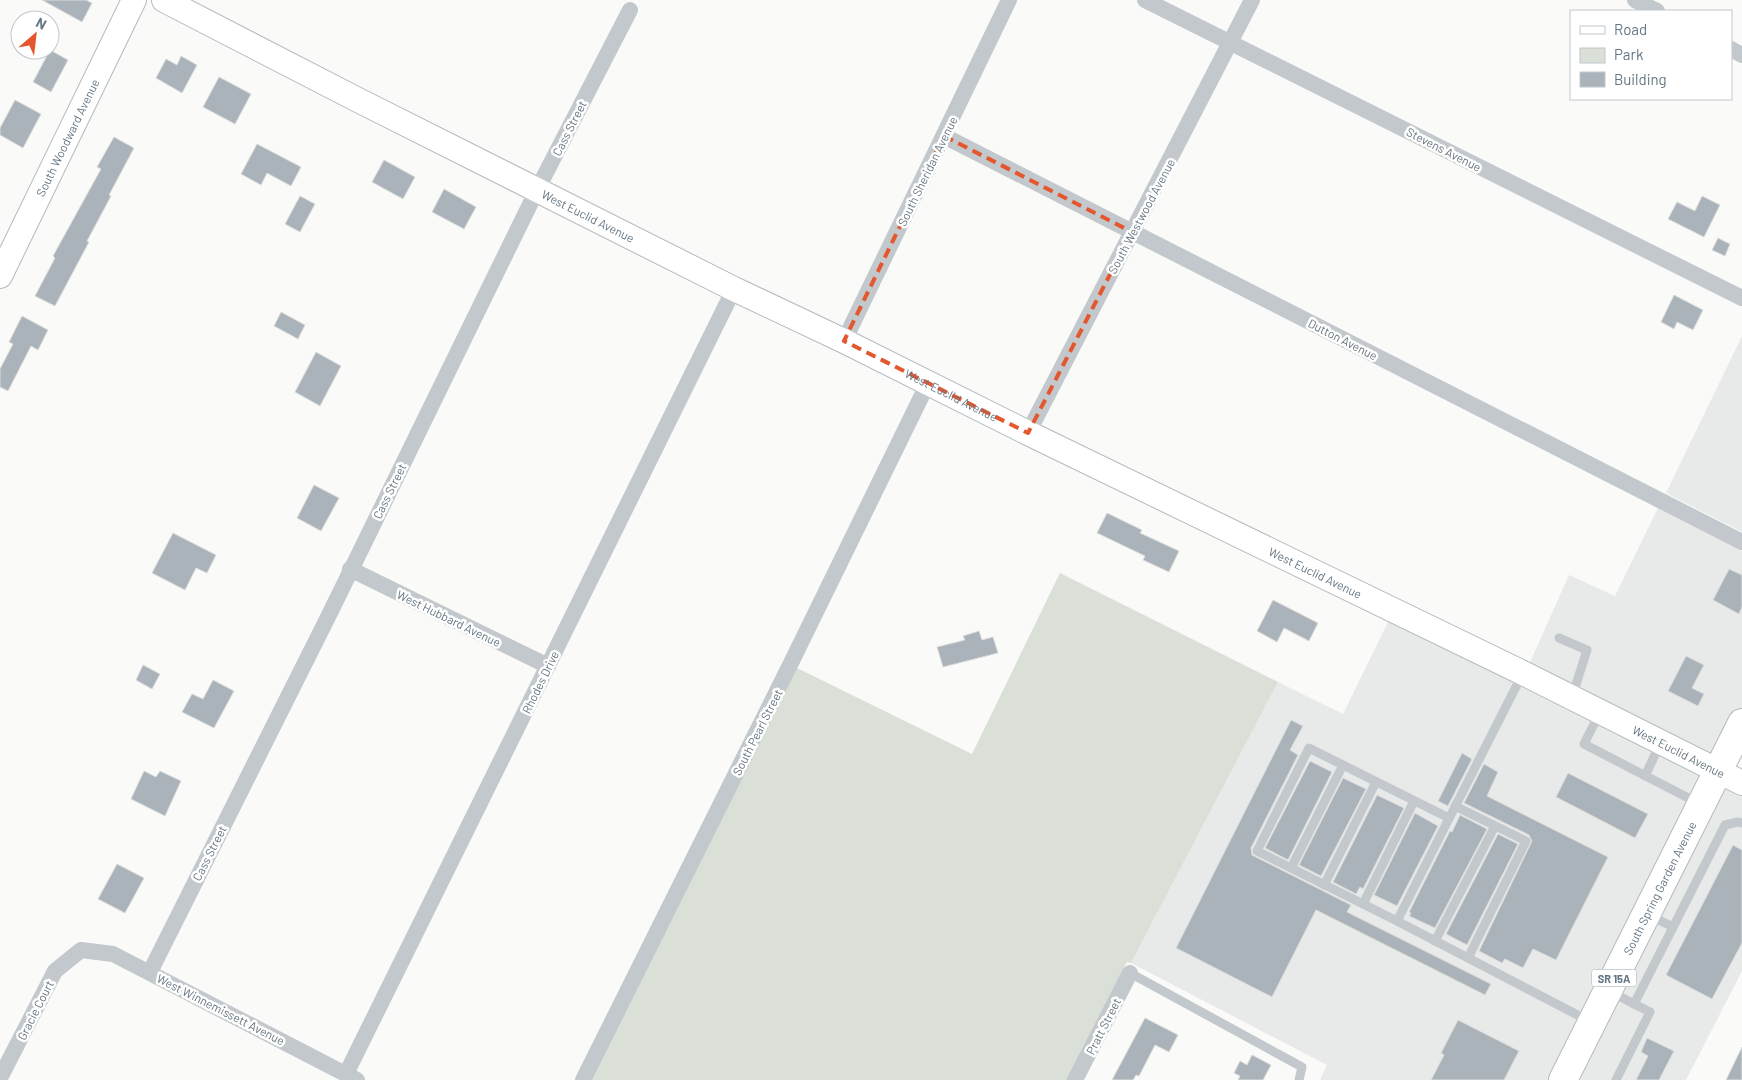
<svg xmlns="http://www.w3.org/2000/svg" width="1742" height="1080" font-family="Barlow,sans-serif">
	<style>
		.built { fill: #e8e9e9 }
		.green { fill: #dadfd7 }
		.building { fill: #aab3b9; stroke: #dcdcda }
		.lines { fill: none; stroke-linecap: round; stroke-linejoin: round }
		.secondary-casing { stroke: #b3babf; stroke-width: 26 }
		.highway-casing { stroke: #b4b9bd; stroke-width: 30 }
		.lane { stroke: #c3c8cc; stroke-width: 9 }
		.street { stroke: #c3c8cc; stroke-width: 16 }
		.secondary { stroke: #fff; stroke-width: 24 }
		.highway { stroke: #fff; stroke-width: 28 }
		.marked { fill: none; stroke: #e4572e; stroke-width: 4; stroke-dasharray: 10 6; stroke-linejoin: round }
		.labels { text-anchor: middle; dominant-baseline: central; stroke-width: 5; stroke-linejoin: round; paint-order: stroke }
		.shield { fill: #fff; stroke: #939fa8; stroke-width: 1 }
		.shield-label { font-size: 11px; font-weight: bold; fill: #657683 }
		.street-label { font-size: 12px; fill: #657683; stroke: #fff }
	</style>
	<rect width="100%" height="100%" fill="#fafaf8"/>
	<g class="built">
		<polygon points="1742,336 1742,532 1666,493"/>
		<polygon points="1658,508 1742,551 1742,707 1715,760 1527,669 1569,575 1615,596"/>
		<polygon points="1389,620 1708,775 1554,1080 1320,1080 1327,1065 1131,963 1278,682 1343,714"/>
		<polygon points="1721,782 1742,793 1742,971 1686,1080 1571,1080"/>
	</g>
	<polygon class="green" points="1060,573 1278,682 1131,963 1127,962 1067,1080 591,1080 797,668 972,754"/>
	<g class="building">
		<polygon points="42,0 86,0 92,3 82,22"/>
		<polygon points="50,50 68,60 51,92 33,82"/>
		<polygon points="181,56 197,65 182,93 156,78 166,59 177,65"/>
		<polygon points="219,77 251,94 235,124 203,107"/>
		<polygon points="15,100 41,114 23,148 0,135 0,128"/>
		<polygon points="114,137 134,148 109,195 111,196 87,241 89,242 55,306 35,296 55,258 53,256 101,169 97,167"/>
		<polygon points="257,144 301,167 291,186 267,173 261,185 241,174"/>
		<polygon points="384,160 415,177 403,199 372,182"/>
		<polygon points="444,189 476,207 464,229 432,212"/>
		<polygon points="300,196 315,204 300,232 285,224"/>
		<polygon points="1702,196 1720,205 1704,237 1668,219 1677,202 1695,211"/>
		<polygon points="1718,238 1730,244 1725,256 1712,250"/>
		<polygon points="1674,295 1703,310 1693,330 1677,322 1674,329 1661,322"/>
		<polygon points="281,312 305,325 298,339 274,326"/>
		<polygon points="22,316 48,330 38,350 31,346 8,391 0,387 0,369 13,344 9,342"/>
		<polygon points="316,352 341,366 320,406 295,392"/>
		<polygon points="314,485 339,498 321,531 297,518"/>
		<polygon points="1107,513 1142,530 1140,533 1179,551 1169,572 1143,560 1145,556 1097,533"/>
		<polygon points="173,533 216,555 207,573 196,568 185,590 152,573"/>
		<polygon points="1729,569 1742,575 1742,607 1739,614 1713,600"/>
		<polygon points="1273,600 1318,623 1309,641 1284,628 1277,642 1257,631"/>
		<polygon points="979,631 982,640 993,637 998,653 943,667 937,647 965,640 963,636"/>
		<polygon points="1686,656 1704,665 1692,688 1704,694 1698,706 1668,691"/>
		<polygon points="143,665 160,674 152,689 136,680"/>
		<polygon points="213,680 234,691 214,728 182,712 192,694 203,699"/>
		<polygon points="1291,720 1303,726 1290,750 1298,755 1251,848 1252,855 1351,905 1347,912 1491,984 1485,995 1316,910 1272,997 1176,948"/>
		<polygon points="1462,753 1472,759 1448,806 1438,801"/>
		<polygon points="1310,761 1332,772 1288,860 1265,848"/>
		<polygon points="1484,764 1498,772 1487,796 1608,857 1556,960 1533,949 1523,968 1505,959 1502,963 1479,951 1532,841 1529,835 1464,803"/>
		<polygon points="144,771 156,777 160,771 181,781 165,816 131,799"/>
		<polygon points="1568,773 1648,814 1635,838 1556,797"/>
		<polygon points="1343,778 1366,789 1321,876 1299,865"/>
		<polygon points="1377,795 1404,808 1363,889 1360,887 1356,894 1333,882"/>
		<polygon points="1415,813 1438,826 1397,906 1374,895"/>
		<polygon points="1460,815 1487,829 1435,928 1409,916 1411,913 1409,912 1450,831 1452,832"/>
		<polygon points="1498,834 1518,844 1467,945 1446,934"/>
		<polygon points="1733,845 1742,850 1742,943 1712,999 1666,975"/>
		<polygon points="117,864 144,878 125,913 98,899"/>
		<polygon points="1145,1018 1178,1035 1169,1052 1155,1045 1139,1076 1136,1075 1133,1080 1112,1080"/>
		<polygon points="1458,1020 1519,1051 1504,1080 1431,1080 1444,1055 1441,1053"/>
		<polygon points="1647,1038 1674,1051 1659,1080 1636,1080 1648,1056 1641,1052"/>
		<polygon points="1742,1047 1742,1080 1726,1080"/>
		<polygon points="1252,1055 1271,1065 1263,1080 1238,1080 1240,1076 1234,1073 1240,1061 1247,1065"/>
	</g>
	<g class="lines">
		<defs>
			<g id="secondary">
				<path id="s1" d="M164,0L358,100L734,289L844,341L1028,433L1523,673L1742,783"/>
				<path id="s2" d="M0,276L134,0"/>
			</g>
			<g id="highway">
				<path id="s3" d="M1563,1080L1742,723"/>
			</g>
		</defs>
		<use href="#secondary" class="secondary-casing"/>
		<use href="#highway" class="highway-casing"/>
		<g class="lane">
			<polyline points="1559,638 1587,650 1572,697"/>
			<polyline points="1523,673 1397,921 1589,1021"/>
			<polyline points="1600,712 1584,744 1698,803"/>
			<polyline points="1645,776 1661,742"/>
			<polyline points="1455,806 1526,841 1468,958"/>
			<polyline points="1291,868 1343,765"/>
			<polyline points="1324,885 1376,782"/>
			<polyline points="1363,904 1414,801"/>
			<polyline points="1649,915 1673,927"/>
			<polyline points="1397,921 1257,851 1309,748 1449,818"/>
			<polyline points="1435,941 1495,826"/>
			<polyline points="1130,973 1302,1067 1299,1080"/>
			<polyline points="1611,992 1650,1012 1616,1080"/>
			<polyline points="1634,1004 1725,825 1738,822 1742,823"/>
		</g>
		<g class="street">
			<polyline points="1145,0 1742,298"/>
			<polyline points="1635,0 1657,11"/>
			<polyline points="1731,49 1742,55"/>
			<polyline points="944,136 1742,542"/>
			<polyline points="844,341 1009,0"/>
			<polyline points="1028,433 1252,0"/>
			<polyline points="350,569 548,666"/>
			<polyline points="150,972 329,615 537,190 630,10"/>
			<polyline points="346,1074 734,289"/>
			<polyline points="0,1078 55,971 81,950 113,954 357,1080"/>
			<polyline points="583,1080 791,663 928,383"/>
			<polyline points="1075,1080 1130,973"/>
		</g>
		<use href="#secondary" class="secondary"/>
		<use href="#highway" class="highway"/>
	</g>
	<path class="marked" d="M944,136L1132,232L1028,433L844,341Z"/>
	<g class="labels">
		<rect class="shield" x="1591.5" y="969.5" width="45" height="17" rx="4"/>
		<g class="shield-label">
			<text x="1614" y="978">SR 15A</text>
		</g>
		<g class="street-label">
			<text transform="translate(569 128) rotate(-63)">Cass Street</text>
			<text stroke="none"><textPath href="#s2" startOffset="154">South Woodward Avenue</textPath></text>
			<text transform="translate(1444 149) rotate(27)">Stevens Avenue</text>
			<text transform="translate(927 171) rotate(-64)">South Sheridan Avenue</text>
			<text stroke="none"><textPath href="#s1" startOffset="476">West Euclid Avenue</textPath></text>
			<text transform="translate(1141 216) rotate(-62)">South Westwood Avenue</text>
			<text transform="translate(1343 339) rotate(27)">Dutton Avenue</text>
			<text stroke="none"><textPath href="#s1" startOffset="881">West Euclid Avenue</textPath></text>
			<text transform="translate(389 491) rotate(-64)">Cass Street</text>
			<text stroke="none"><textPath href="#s1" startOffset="1286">West Euclid Avenue</textPath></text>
			<text transform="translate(449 618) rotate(26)">West Hubbard Avenue</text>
			<text transform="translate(540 682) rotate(-64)">Rhodes Drive</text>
			<text transform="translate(757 732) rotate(-63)">South Pearl Street</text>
			<text stroke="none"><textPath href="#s1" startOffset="1691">West Euclid Avenue</textPath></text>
			<text transform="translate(209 853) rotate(-63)">Cass Street</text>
			<text stroke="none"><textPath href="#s3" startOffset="215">South Spring Garden Avenue</textPath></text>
			<text transform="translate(221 1009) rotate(27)">West Winnemissett Avenue</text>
			<text transform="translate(35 1010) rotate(-63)">Gracie Court</text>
			<text transform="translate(1103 1026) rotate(-63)">Pratt Street</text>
		</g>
	</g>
	<rect x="1570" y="10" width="162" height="90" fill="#ffffff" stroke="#c1c8cd"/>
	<rect x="1580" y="26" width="25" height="8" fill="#ffffff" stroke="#c1c8cd"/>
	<text x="1614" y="35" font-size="15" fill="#657683">Road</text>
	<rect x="1580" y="48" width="25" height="15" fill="#dadfd7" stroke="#c1c8cd"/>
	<text x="1614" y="60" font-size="15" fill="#657683">Park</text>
	<rect x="1580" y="72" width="25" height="15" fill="#aab3b9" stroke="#c1c8cd"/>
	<text x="1614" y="85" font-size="15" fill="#657683">Building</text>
	<g transform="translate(35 35) rotate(28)"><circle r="24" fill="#ffffff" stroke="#c1c8cd"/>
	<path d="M0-4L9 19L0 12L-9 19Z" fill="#e4572e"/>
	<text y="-8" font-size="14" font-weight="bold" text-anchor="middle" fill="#657683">N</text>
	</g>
</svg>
